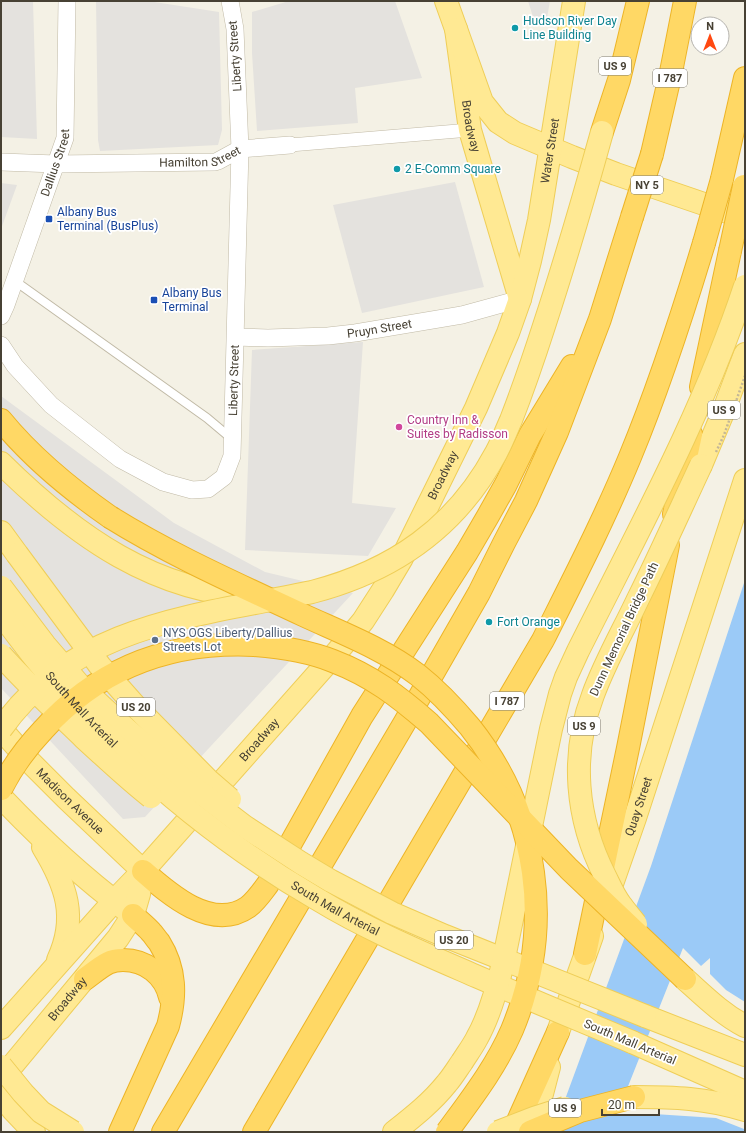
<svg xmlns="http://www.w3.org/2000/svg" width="746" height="1133" font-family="Roboto,sans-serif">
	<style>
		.parking { fill: #e4e2de }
		.water { fill: #9bcaf7 }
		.pier { fill: #f4f1e5 }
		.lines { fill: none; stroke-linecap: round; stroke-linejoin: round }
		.service-casing { stroke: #c1baa6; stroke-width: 10 }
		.pedestrian-casing { stroke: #c1baa6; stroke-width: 14 }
		.minor-casing { stroke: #c1baa6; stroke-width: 18 }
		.primary-casing { stroke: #efce58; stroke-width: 24 }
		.motorway-casing { stroke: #edb426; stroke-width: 24 }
		.service { stroke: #fff; stroke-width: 8 }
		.pedestrian { stroke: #fff; stroke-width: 13 }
		.minor { stroke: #fff; stroke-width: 17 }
		.primary { stroke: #ffe993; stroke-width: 22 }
		.motorway { stroke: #ffd865; stroke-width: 22 }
		.primary-bridge-casing { stroke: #efce58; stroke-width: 24; stroke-linecap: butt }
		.motorway-bridge-casing { stroke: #edb426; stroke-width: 24; stroke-linecap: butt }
		.path-bridge { stroke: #c4b796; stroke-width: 2.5; stroke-dasharray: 2 2; stroke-linecap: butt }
		.primary-bridge { stroke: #ffe993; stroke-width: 22 }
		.motorway-bridge { stroke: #ffd865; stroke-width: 22 }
		.culture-dot { fill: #0f9aa8; stroke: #fff; stroke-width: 1.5 }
		.transit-dot { fill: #1a4fb4; stroke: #fff; stroke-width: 1.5 }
		.hotel-dot { fill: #d1479c; stroke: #fff; stroke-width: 1.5 }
		.service-dot { fill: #5c6f8a; stroke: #fff; stroke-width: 1.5 }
		.labels { text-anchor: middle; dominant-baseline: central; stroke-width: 3.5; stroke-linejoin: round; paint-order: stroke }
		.shield { fill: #fff; stroke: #7e7a71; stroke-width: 1 }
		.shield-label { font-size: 11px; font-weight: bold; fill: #474134 }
		.culture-label { font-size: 12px; fill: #0d838f; stroke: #fff; text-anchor: start }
		.street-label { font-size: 12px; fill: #474134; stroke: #fff }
		.transit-label { font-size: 12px; fill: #164399; stroke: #fff; text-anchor: start }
		.hotel-label { font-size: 12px; fill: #b23c85; stroke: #fff; text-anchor: start }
		.service-label { font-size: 12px; fill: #4e5e75; stroke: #fff; text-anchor: start }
	</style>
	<rect width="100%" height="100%" fill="#f4f1e5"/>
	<g class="parking">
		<polygon points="1,1 33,1 37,139 1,137"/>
		<polygon points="96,1 148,1 219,12 222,130 218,145 100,151 98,140"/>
		<polygon points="289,1 395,1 422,78 355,88 358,123 257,131 252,53 252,12"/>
		<polygon points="528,1 550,1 547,18 535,23"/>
		<polygon points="455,182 484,287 362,313 333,205"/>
		<polygon points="1,183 17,185 1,229"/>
		<polygon points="363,342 352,503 396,508 368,556 245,550 252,350"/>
		<polygon points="1,396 174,523 265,572 353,593 145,817 123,819 1,688"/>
	</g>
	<polygon class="water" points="745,580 745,1132 553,1132 651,866"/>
	<polygon class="pier" points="683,948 701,966 710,958 710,974 726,990 745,1002 745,1130 744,1129 716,1118 654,1114 617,1114"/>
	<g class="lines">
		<defs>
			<polyline id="service" points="15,281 207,418 232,439"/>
			<polyline id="pedestrian" points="290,145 470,130"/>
			<g id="minor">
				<path id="s1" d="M1,162L56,164L215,162L218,161L240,149L290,145"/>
				<path id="s2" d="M1,316L6,305L65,138L67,1"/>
				<path id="s3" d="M236,337L268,338L328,336L355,333L462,315L520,299"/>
				<path id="s4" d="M1,345L15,366L51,405L120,459L163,482L192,490L208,489L224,477L232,456L240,149L235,29L230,1"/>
			</g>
			<g id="primary">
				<path id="s5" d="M446,1L456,29L470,130L520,299"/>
				<polyline points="456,29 482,102 498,122 515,133 572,157 616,174 745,218"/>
				<path d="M1,463C74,535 156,595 263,597"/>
				<polyline points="701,465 722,415 745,354"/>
				<polyline points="1,532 17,554"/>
				<path id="s6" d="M1,729L30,762L66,798L143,871"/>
				<path d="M1,797C40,838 81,876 126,910"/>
				<path d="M43,847C66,885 78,917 58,960"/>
				<path id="s7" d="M606,901L635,818L745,480"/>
				<path d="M685,979C704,996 722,1014 745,1026"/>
				<polyline points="645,1016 745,1055"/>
				<path id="s8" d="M1,1028L114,901L143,871L337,652L363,621L383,590L402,558L476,408L508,333L520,299L530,261L539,220L574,1"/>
				<polyline points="558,1032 592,936"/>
				<polyline points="632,1042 745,1092"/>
				<path id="s9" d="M1,1079L118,938L133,915L139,894L143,871"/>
				<polyline points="1,1095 13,1110 34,1132"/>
				<path d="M634,1097C674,1097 706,1098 745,1110"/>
				<path d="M394,1132C413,1117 432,1102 447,1083C453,1076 457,1069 462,1062"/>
				<polyline points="532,1132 549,1067"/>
			</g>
			<g id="motorway">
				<polyline points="602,132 619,80 638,1"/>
				<polyline points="652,154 671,72 685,1"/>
				<polyline points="722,179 745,78"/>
				<polyline points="701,387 730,251"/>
				<path d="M1,420C32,458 70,489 110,517"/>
				<polyline points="674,514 691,434"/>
				<path d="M143,871C169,894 212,932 248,907C256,901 262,892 268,884L362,716L467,552L488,516L506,484L530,435L572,366"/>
				<polyline points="585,954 628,748 668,545"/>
				<path d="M85,979C92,974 100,967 108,963C112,961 118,960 123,960C146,960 165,975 170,997"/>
				<path d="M120,1132L168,1026C176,996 176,969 159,942C156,939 154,935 151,932C146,926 139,921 133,915"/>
				<polyline points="163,1132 405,722 479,593 504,543 526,501 557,432 600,319 632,217"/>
				<path d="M254,1132L543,640C573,580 604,520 630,457C659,387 682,316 704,243"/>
				<polyline points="513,1132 558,1032"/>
			</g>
		</defs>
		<use href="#service" class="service-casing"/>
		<use href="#pedestrian" class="pedestrian-casing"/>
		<use href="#minor" class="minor-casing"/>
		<use href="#primary" class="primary-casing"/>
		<use href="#motorway" class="motorway-casing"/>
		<use href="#service" class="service"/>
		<use href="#pedestrian" class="pedestrian"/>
		<use href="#minor" class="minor"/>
		<use href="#primary" class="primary"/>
		<use href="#motorway" class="motorway"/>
		<defs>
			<g id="primary-bridge">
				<polyline points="17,554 100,666 138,709 208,780 230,799"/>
				<polyline points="1,587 45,645 83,689 124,727 189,784 244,826 301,863 331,881 392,913 445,936 645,1016"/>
				<path id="s10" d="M1,614C12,628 23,643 34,657C113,753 209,836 317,899C368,930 423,953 478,977C529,999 581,1021 632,1042"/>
				<path d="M1,655C27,684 56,711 84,738C106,758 128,779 151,797"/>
				<path d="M1,729C75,624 196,616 312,592C393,571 456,528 496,453C502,442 506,431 511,420C523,389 534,357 544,326C565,262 584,197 602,132"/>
				<path d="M636,924C631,918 626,912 621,905C614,896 610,886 605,876C576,819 570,755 593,695C605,662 623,631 638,599C660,555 680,510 701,465"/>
				<path d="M462,1062C467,1054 473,1046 477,1038C490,1015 497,989 503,963L551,729L560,694L566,677L578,651C638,531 703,413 745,286"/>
				<polyline points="1,1066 23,1093 41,1112 73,1132"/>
				<polyline points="498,1132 534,1118 565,1108"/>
			</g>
			<g id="motorway-bridge">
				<polyline points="632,217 652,154"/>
				<polyline points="704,243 722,179"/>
				<polyline points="730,251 744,186"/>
				<path d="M110,517C171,555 237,584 303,615C342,633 384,649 418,675C437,690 454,708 470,727C539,814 555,927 512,1030C496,1067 471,1099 447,1132"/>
				<path d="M1,789C12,767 26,748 43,730C99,668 170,641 254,645C281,647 308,651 333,661C372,676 398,696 429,723L569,869L685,979"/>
				<polyline points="530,1132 580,1111 634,1097"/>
			</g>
		</defs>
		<use href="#primary-bridge" class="primary-bridge-casing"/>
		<use href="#motorway-bridge" class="motorway-bridge-casing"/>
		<polyline class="path-bridge" points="716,452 724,435 745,376"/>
		<use href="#primary-bridge" class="primary-bridge"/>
		<use href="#motorway-bridge" class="motorway-bridge"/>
	</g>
	<g class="culture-dot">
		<circle cx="515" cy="28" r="4"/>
		<circle cx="397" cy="169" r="4"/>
		<circle cx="489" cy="622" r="4"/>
	</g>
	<g class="transit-dot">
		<rect x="45" y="215" width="8" height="8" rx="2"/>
		<rect x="150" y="296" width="8" height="8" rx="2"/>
	</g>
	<circle class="hotel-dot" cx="399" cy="427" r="4"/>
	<circle class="service-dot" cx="155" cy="640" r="4"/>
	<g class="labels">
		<g class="shield">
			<rect x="599" y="57" width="32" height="18" rx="3"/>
			<rect x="653" y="69" width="34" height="18" rx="3"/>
			<rect x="631" y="176" width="32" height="18" rx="3"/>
			<rect x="708" y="401" width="32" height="18" rx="3"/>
			<rect x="490" y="692" width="34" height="18" rx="3"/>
			<rect x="117" y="698" width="38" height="18" rx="3"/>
			<rect x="568" y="717" width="32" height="18" rx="3"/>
			<rect x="435" y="931" width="38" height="18" rx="3"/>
			<rect x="549" y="1099" width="32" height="18" rx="3"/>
		</g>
		<g class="shield-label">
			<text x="615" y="66">US 9</text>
			<text x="670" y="78">I 787</text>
			<text x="647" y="185">NY 5</text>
			<text x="724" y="410">US 9</text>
			<text x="507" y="701">I 787</text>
			<text x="136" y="707">US 20</text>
			<text x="584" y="726">US 9</text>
			<text x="454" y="940">US 20</text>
			<text x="565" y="1108">US 9</text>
		</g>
		<g class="culture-label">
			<text x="523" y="21">Hudson River Day<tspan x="523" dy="14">Line Building</tspan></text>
			<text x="405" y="169">2 E-Comm Square</text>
			<text x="497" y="622">Fort Orange</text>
		</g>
		<g class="street-label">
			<text transform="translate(235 56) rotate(-94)">Liberty Street</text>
			<text stroke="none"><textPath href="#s5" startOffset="128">Broadway</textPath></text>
			<text stroke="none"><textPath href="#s8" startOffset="1055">Water Street</textPath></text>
			<text stroke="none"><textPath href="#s1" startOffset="200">Hamilton Street</textPath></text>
			<text stroke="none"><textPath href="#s2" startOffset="163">Dallius Street</textPath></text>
			<text stroke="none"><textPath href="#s3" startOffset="144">Pruyn Street</textPath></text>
			<text stroke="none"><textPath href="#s4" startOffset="379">Liberty Street</textPath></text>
			<text stroke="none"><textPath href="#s8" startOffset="711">Broadway</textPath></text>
			<text transform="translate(624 629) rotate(-65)">Dunn Memorial Bridge Path</text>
			<text stroke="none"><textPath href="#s10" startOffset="125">South Mall Arterial</textPath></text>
			<text stroke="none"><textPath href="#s8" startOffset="387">Broadway</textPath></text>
			<text stroke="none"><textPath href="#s6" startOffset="100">Madison Avenue</textPath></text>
			<text stroke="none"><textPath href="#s7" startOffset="100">Quay Street</textPath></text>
			<text stroke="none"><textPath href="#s10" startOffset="449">South Mall Arterial</textPath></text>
			<text stroke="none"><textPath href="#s9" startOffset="104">Broadway</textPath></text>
			<text transform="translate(630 1042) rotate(23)">South Mall Arterial</text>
		</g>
		<g class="transit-label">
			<text x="57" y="212">Albany Bus<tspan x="57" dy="14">Terminal (BusPlus)</tspan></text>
			<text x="162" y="293">Albany Bus<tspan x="162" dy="14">Terminal</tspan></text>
		</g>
		<g class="hotel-label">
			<text x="407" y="420">Country Inn &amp;<tspan x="407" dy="14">Suites by Radisson</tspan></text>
		</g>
		<g class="service-label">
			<text x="163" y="633">NYS OGS Liberty/Dallius<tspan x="163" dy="14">Streets Lot</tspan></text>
		</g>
	</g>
	<rect width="746" height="1133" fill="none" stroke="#474134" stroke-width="4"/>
	<g transform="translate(710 36)"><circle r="19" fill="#ffffff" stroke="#b5b3ae"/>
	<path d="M0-3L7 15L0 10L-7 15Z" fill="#ff4811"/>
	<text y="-6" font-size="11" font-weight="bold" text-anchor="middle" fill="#474134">N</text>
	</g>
	<path d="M602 1109v6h57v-6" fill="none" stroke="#474134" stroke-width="2"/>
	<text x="608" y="1109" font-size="12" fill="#474134" stroke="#ffffff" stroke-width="3" paint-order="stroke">20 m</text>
</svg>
